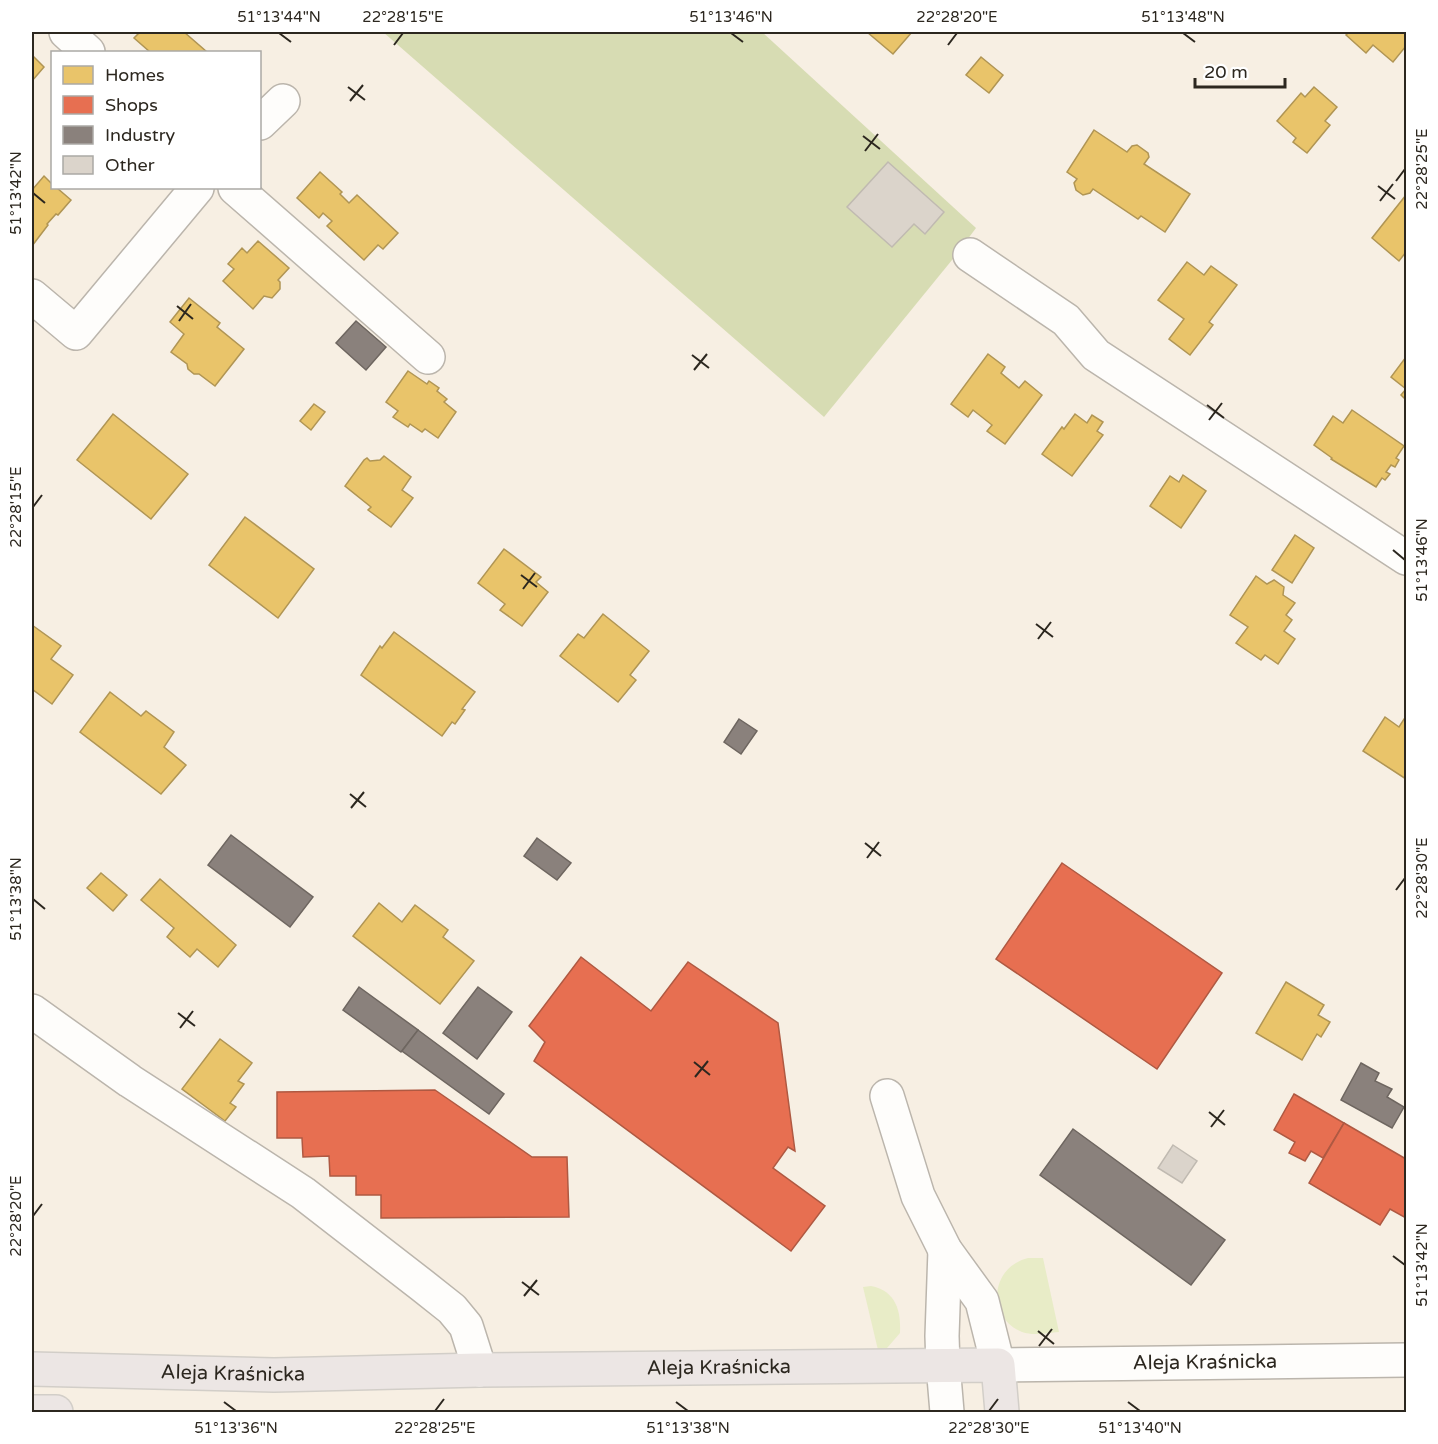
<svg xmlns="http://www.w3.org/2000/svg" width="1438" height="1444" font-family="'Varela Round',sans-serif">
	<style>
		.green { fill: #e8ecc7 }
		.forest { fill: #d7dcb3 }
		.homes { fill: #e9c46a; stroke: #b09554; stroke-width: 1.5 }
		.shops { fill: #e76f51; stroke: #af5942; stroke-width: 1.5 }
		.industry { fill: #8a817c; stroke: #6e6660; stroke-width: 1.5 }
		.building { fill: #dbd4cb; stroke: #c0bab1; stroke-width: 1.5 }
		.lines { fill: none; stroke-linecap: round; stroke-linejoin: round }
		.minor-casing { stroke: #bbb5ac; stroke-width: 36 }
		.secondary-casing { stroke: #bbb5ac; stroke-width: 36 }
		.primary-casing { stroke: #d2cec8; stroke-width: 36 }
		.minor { stroke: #fefdfb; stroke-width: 33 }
		.secondary { stroke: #fefdfb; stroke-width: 33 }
		.primary { stroke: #ece6e4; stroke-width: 33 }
		.ticks { fill: none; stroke: #2c271f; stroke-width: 2 }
		.labels { text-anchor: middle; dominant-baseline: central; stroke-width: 6; stroke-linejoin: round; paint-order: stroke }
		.street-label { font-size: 20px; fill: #2c271f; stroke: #fff }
		.neatline { fill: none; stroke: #2c271f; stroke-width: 2 }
		.ticks-label { font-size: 15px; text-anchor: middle; fill: #2c271f }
	</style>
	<rect width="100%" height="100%" fill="#f7efe3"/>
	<g class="green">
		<path d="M1028,1258H1043L1059,1332C1048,1333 1033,1336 1022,1332C987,1318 989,1268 1028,1258Z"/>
		<path d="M871,1286C896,1291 901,1311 900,1333L887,1348L878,1350L863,1287Z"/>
	</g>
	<polygon class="forest" points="383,32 762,32 976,228 952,260 824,417"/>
	<g class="homes">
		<polygon points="140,32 184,32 207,52 150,52 134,38"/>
		<polygon points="867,32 912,32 893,54"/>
		<polygon points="1349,32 1406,32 1406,46 1393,62 1373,45 1366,53 1346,35"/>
		<polygon points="32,55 44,67 32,81"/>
		<polygon points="981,57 1003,75 989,93 966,75"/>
		<polygon points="1314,87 1337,107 1325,121 1330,125 1307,153 1293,142 1296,138 1277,121 1301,93 1305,97"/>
		<polygon points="1094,130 1127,152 1132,146 1137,145 1148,153 1149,157 1144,164 1190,194 1165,232 1141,216 1138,219 1093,189 1090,193 1083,195 1076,190 1074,183 1077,179 1067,172"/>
		<polygon points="320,172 342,192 340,194 349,203 357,195 398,233 383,249 378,245 364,260 327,226 332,221 323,213 319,218 297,198"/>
		<polygon points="44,176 52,184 52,188 57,188 71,200 58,215 56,214 47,224 48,225 32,246 32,190"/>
		<polygon points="1406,195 1406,252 1399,261 1372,238"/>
		<polygon points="258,241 289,268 278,280 280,282 280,289 272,298 264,296 253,309 223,281 234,269 228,264 242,248 247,253"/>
		<polygon points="1187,262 1204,275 1211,266 1237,285 1209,322 1213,325 1190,355 1169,339 1184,319 1158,300"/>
		<polygon points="189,298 220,323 217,327 244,349 215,386 199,374 194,374 188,369 187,364 171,352 184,334 170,322"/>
		<polygon points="988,354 1005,367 1001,373 1019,388 1025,381 1042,395 1005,444 987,431 992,425 973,410 968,417 951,404"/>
		<polygon points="1406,357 1406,400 1401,395 1406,389 1391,377"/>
		<polygon points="408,371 427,384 429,381 439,388 437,391 447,399 444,402 456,412 438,438 425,429 422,432 410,424 408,427 393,417 398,411 386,402"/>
		<polygon points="314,404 325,412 311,430 300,421"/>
		<polygon points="1352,410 1404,446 1396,458 1399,460 1395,467 1391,465 1386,472 1390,474 1385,480 1382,478 1376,487 1331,459 1332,458 1314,445 1333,416 1343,423"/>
		<polygon points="113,414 188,474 151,519 77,460"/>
		<polygon points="1075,414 1087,423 1092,415 1103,422 1097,431 1103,435 1072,476 1042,454 1062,427 1064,429"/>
		<polygon points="384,456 411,477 402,490 413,498 391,527 368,510 371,507 345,486 364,460 367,458 370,461 380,460"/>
		<polygon points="1183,475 1206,491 1181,528 1150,506 1170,476 1179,482"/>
		<polygon points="245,517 314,569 278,618 209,565"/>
		<polygon points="1295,535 1314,548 1292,583 1272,570"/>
		<polygon points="504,549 541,577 536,582 548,592 522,626 500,610 505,604 478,583"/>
		<polygon points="1256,576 1267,584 1274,580 1284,587 1283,595 1295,603 1286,615 1292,620 1284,631 1295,639 1278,664 1265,655 1261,660 1236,643 1248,627 1230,615"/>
		<polygon points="603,614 649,651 630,675 636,680 618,702 560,656 578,634 584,638"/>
		<polygon points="32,625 61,646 51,659 73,675 52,704 32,689"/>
		<polygon points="394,632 475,692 462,709 465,710 455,724 452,722 442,736 361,675 380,646 382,648"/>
		<polygon points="110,692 141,716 146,711 174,732 164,747 186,765 161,794 80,732"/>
		<polygon points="1406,716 1406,779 1363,751 1385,717 1399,727"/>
		<polygon points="101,873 127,895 113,911 87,888"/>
		<polygon points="160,879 236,945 218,967 197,949 190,957 167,937 174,928 141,900"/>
		<polygon points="379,903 402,922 415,905 448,930 443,937 474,961 440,1004 353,936"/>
		<polygon points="1286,982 1324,1005 1318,1015 1330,1022 1321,1037 1317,1034 1302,1060 1256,1033"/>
		<polygon points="220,1039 252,1063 238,1081 244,1084 230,1103 236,1107 225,1121 182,1089"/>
	</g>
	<g class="shops">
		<polygon points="1062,863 1222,973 1157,1069 996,959"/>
		<polygon points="581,957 651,1011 688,962 778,1023 795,1151 788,1147 773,1168 825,1206 791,1251 534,1061 545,1042 529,1026"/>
		<polygon points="435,1090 532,1157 567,1157 569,1217 381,1218 381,1195 356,1195 356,1176 330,1176 329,1156 303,1157 302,1138 277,1138 277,1092"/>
		<polygon points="1294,1094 1344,1123 1323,1158 1311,1151 1305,1161 1289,1153 1295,1142 1274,1130"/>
		<polygon points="1344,1123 1406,1159 1406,1218 1390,1209 1380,1225 1309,1183"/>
	</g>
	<g class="industry">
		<polygon points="356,321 386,347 366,370 336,343"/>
		<polygon points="739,719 757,731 741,754 724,742"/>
		<polygon points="231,835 313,897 290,927 208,865"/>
		<polygon points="537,838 571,863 557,880 524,856"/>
		<polygon points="359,987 418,1030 401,1052 343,1010"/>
		<polygon points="478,987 512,1012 477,1059 443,1033"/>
		<polygon points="418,1030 504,1094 489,1114 402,1051"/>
		<polygon points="1361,1063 1379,1073 1375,1081 1392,1089 1387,1097 1404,1107 1392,1128 1341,1100"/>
		<polygon points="1073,1129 1225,1240 1191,1285 1040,1175"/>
	</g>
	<g class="building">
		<polygon points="888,162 944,212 925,234 914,224 892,247 847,207"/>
		<polygon points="1173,1145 1197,1161 1182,1183 1158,1168"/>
	</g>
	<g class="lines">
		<defs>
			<g id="minor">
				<polyline points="66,32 88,52"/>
				<polyline points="260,123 283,101"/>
				<polyline points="235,188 428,357"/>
				<polyline points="970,255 1066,320 1096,355 1406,558"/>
				<polyline points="32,296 76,333 197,188"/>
				<polyline points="32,1011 130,1081 303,1193 423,1286 452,1309 466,1326 480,1370"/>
				<polyline points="887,1096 918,1196 945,1250 982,1301 998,1365"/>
				<polyline points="943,1365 942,1336 945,1250"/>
			</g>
			<g id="secondary">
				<polyline points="943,1365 947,1412"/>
				<path id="s1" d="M998,1365L1406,1360"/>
			</g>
			<g id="primary">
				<path id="s2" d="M32,1369L274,1375L480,1370L998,1365L1002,1412"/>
				<polyline points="32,1412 56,1412"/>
			</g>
		</defs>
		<use href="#minor" class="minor-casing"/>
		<use href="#secondary" class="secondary-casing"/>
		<use href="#primary" class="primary-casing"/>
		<use href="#minor" class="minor"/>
		<use href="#secondary" class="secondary"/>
		<use href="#primary" class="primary"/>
	</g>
	<path class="ticks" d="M279,33L291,42M731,33L743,42M1183,33L1195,42M394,45L403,33M948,45L957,33M348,87L365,100M350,101L363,85M863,136L880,149M865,151L878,134M1396,181L1405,169M1378,186L1395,199M33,193L45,203M1380,201L1393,184M177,306L193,319M179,321L191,304M692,355L709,368M694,370L707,354M1207,405L1224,418M1209,420L1222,403M33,507L42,495M1393,550L1405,560M521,575L537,587M523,589L535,573M1036,624L1053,637M1038,639L1051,622M350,794L366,807M351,808L364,792M865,843L881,856M867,858L879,842M1396,890L1405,878M33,899L45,909M178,1013L195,1026M180,1028L193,1011M694,1062L710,1075M695,1077L708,1061M1209,1112L1225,1125M1211,1127L1224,1110M33,1216L42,1204M1393,1256L1405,1265M522,1282L539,1295M524,1296L537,1280M1038,1331L1054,1344M1039,1346L1052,1329M224,1402L236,1411M676,1402L688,1411M1128,1402L1140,1411M435,1411L444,1399M989,1411L998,1399"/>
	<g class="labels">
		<g class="street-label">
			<text stroke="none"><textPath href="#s1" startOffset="207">Aleja Kraśnicka</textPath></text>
			<text stroke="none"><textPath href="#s2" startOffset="687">Aleja Kraśnicka</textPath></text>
			<text stroke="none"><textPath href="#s2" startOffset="201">Aleja Kraśnicka</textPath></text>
		</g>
	</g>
	<rect width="1438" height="1444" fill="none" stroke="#ffffff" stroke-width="66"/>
	<rect x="51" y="51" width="210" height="138" fill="#ffffff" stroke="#aba9a5" stroke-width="1.5"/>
	<rect x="63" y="66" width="30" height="18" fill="#e9c46a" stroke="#aba9a5" stroke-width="1.5"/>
	<text x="105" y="81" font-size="18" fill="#2c271f">Homes</text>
	<rect x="63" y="96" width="30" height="18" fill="#e76f51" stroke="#aba9a5" stroke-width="1.5"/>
	<text x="105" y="111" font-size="18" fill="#2c271f">Shops</text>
	<rect x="63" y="126" width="30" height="18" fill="#8a817c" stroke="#aba9a5" stroke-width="1.5"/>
	<text x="105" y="141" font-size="18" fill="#2c271f">Industry</text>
	<rect x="63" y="156" width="30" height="18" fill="#dbd4cb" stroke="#aba9a5" stroke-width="1.5"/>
	<text x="105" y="171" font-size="18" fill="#2c271f">Other</text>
	<path d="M1195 78v9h90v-9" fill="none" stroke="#2c271f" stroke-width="3"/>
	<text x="1204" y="78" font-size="18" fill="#2c271f" stroke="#ffffff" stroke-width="4.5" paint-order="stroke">20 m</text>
	<rect x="33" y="33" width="1372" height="1378" class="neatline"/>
	<g class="ticks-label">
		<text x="279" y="22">51°13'44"N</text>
		<text x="403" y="22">22°28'15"E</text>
		<text x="731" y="22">51°13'46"N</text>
		<text x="957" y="22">22°28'20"E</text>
		<text x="1183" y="22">51°13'48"N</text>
		<text transform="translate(1422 169) rotate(-90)" y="5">22°28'25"E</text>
		<text transform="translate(16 193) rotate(-90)" y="5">51°13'42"N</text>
		<text transform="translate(16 507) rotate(-90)" y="5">22°28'15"E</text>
		<text transform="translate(1422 560) rotate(-90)" y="5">51°13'46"N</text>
		<text transform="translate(1422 878) rotate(-90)" y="5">22°28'30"E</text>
		<text transform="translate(16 899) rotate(-90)" y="5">51°13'38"N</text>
		<text transform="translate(16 1216) rotate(-90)" y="5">22°28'20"E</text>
		<text transform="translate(1422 1265) rotate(-90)" y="5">51°13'42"N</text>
		<text x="236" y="1433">51°13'36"N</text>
		<text x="435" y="1433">22°28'25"E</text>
		<text x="688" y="1433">51°13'38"N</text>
		<text x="989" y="1433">22°28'30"E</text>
		<text x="1140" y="1433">51°13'40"N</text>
	</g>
</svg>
